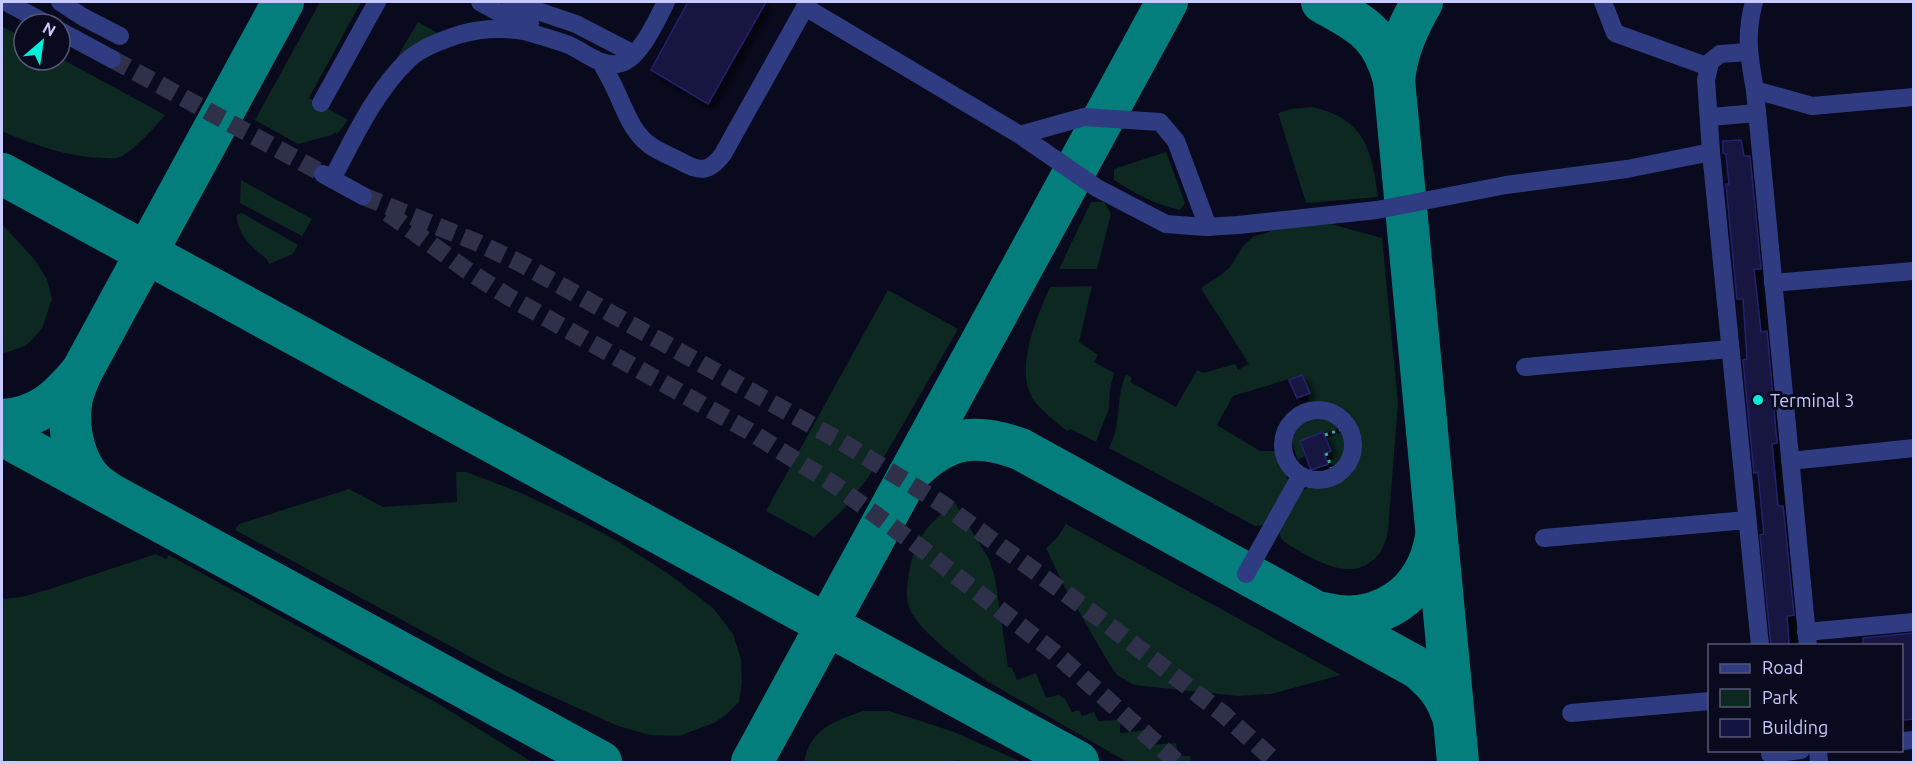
<svg xmlns="http://www.w3.org/2000/svg" width="1915" height="764" font-family="Ubuntu,sans-serif">
	<style>
		.green { fill: #0c2821 }
		.lines { fill: none; stroke-linecap: round; stroke-linejoin: round }
		.taxiway { stroke: #047e7c; stroke-width: 42 }
		.building { fill: #141440; stroke: #24236f; stroke-width: 1.5; filter: url(#shadow) }
		.minor-tunnel { stroke: #2f304a; stroke-width: 18; stroke-dasharray: 18 9; stroke-linecap: butt }
		.path { stroke: #20b892; stroke-width: 3; stroke-dasharray: 3 4.5; stroke-linecap: butt }
		.minor { stroke: #2f3c81; stroke-width: 18 }
		.poi-dot { fill: #00f1db; stroke: #090a1d; stroke-width: 2 }
		.labels { text-anchor: middle; dominant-baseline: central; stroke-width: 6; stroke-linejoin: round; paint-order: stroke }
		.poi-label { font-size: 18px; fill: #c6caff; stroke: #090a1d; text-anchor: start }
	</style>
	<defs>
		<filter id="shadow"><feDropShadow dx="5.5" dy="5.5" stdDeviation="3" flood-color="#0009"/></filter>
	</defs>
	<rect width="100%" height="100%" fill="#090a1d"/>
	<g class="green">
		<polygon points="320,2 361,2 309,98 348,120 337,134 335,132 332,135 298,144 255,120"/>
		<polygon points="418,22 443,36 396,59"/>
		<path d="M2,26L24,39V60H60V58L165,115C155,127 131,154 117,158C113,159 107,158 103,158C67,157 34,145 2,131Z"/>
		<path d="M1312,107C1365,119 1371,148 1378,197L1306,203L1278,113L1291,109Z"/>
		<path d="M1166,152L1185,203L1180,210C1156,205 1134,193 1114,180V169Z"/>
		<polygon points="241,180 312,219 302,236 240,203"/>
		<polygon points="1091,202 1104,202 1111,214 1097,269 1059,269"/>
		<path d="M242,213L298,245L293,254L269,264C266,257 264,257 259,253C248,244 235,228 237,214Z"/>
		<polygon points="2,224 34,259 47,279 52,299 42,328 33,339 25,346 2,354"/>
		<path d="M1331,224L1382,238L1398,403L1388,531C1385,546 1380,557 1366,565C1345,577 1314,560 1296,549C1291,546 1284,543 1281,538C1280,536 1279,531 1279,529C1285,518 1290,501 1299,493C1309,484 1322,486 1333,480C1356,469 1363,437 1345,417C1333,405 1319,408 1308,399L1310,392L1302,375L1233,396L1217,425L1260,451H1276L1283,464L1288,480L1266,525L1255,526L1109,448C1122,425 1115,398 1126,374L1132,378L1130,382L1176,407L1197,370L1203,373L1235,364L1238,370L1249,364L1202,290V287L1221,275L1230,267L1243,246L1254,236L1267,233L1277,226Z"/>
		<path d="M1092,286L1079,342L1098,355L1094,362L1114,373L1110,389L1109,408L1096,442L1071,429L1067,431C1057,422 1041,411 1033,399C1014,370 1037,316 1050,287Z"/>
		<polygon points="888,290 958,329 887,452 845,508 814,537 766,511"/>
		<path d="M1313,414C1325,415 1335,416 1342,427L1300,441L1305,456L1298,460C1290,437 1283,422 1313,414Z"/>
		<path d="M1345,431C1352,446 1349,462 1335,472L1330,460L1333,458L1332,455L1329,456L1328,452L1331,451L1326,438Z"/>
		<polygon points="456,472 466,472 519,492 582,522 619,542 670,575 713,608 733,634 741,659 742,683 739,702 727,714 714,723 679,736 650,735 618,726 504,675 235,530 239,524 349,489 383,507 457,502"/>
		<path d="M955,503L989,559L995,578L1008,667L1012,668L1017,680L1036,673L1046,698L1059,695L1065,699L1072,712L1079,710L1082,716L1094,712L1098,721L1120,720V733L1147,730L1149,745L1176,743L1178,756H1190L1191,762H1127L987,681C967,667 920,632 910,610C905,598 907,585 909,573C916,536 926,526 955,503Z"/>
		<polygon points="1066,524 1341,675 1271,694 1238,696 1134,685 1117,675 1107,660 1065,588 1046,548 1057,538"/>
		<polygon points="156,554 166,559 169,555 437,703 532,762 2,762 2,599 22,597 50,589"/>
		<path d="M863,711H888L918,720L954,732L1022,762H961L958,760L956,762H804C811,728 833,722 863,711Z"/>
	</g>
	<g class="lines">
		<g class="taxiway">
			<path d="M1322,2C1362,25 1381,32 1394,80"/>
			<path d="M1422,2C1408,27 1397,50 1394,80L1458,762"/>
			<polyline points="2,174 1078,762"/>
			<path d="M2,420C39,418 59,399 82,371"/>
			<polyline points="2,435 601,762"/>
			<path d="M913,470C947,436 977,433 1020,449L1418,668C1436,683 1444,693 1452,714"/>
			<path d="M103,489C75,472 66,428 72,398C74,389 78,380 82,371L283,2"/>
			<path d="M1322,613C1379,627 1426,595 1436,537"/>
			<polyline points="752,762 1167,2"/>
		</g>
	</g>
	<g class="building">
		<polygon points="688,2 766,2 708,104 651,70"/>
		<polygon points="1741,140 1744,156 1750,156 1761,269 1754,269 1761,332 1767,331 1777,443 1772,444 1778,506 1783,506 1794,615 1787,616 1789,645 1771,645 1760,535 1764,534 1758,472 1754,473 1743,360 1747,359 1743,299 1737,299 1726,184 1729,184 1726,154 1723,153 1723,141"/>
		<polygon points="1302,375 1310,393 1297,398 1289,380"/>
		<polygon points="1323,432 1331,451 1324,454 1328,464 1311,470 1300,441"/>
		<polygon points="1914,633 1914,719 1902,720 1902,645 1863,645 1863,638"/>
	</g>
	<g class="lines">
		<g class="minor-tunnel">
			<polyline points="112,59 322,173"/>
			<polyline points="363,196 476,242 520,263 842,442 941,503 1098,617 1222,713 1276,762"/>
			<polyline points="388,213 468,271 509,297 749,431 832,483 917,545 1055,653 1177,762"/>
		</g>
		<g class="path">
			<polyline points="1325,435 1348,427"/>
			<polyline points="1326,453 1335,477"/>
		</g>
		<g class="minor">
			<polyline points="6,2 47,24"/>
			<polyline points="60,2 83,17 120,36"/>
			<polyline points="480,2 511,19 530,23"/>
			<polyline points="511,2 576,24 634,54"/>
			<polyline points="1603,2 1615,33 1709,67"/>
			<path d="M1754,2C1745,34 1749,58 1755,90L1808,646"/>
			<polyline points="805,7 1020,135 1097,188 1166,224 1205,227 1238,225 1377,210 1506,185 1627,169 1711,152"/>
			<polyline points="60,31 112,59"/>
			<polyline points="1748,52 1720,54 1710,62 1706,80 1711,152 1760,646"/>
			<path d="M601,62C606,72 612,81 616,91C625,110 632,133 651,146C660,152 670,156 680,161C699,172 709,173 723,154L808,2"/>
			<polyline points="1755,90 1812,106 1914,97"/>
			<polyline points="321,103 377,2"/>
			<polyline points="1710,117 1757,113"/>
			<polyline points="1020,135 1084,117 1160,122 1176,141 1208,227"/>
			<polyline points="323,174 363,196"/>
			<path d="M332,179C354,138 374,93 408,60C422,47 443,40 461,34C486,27 516,27 541,36C551,39 562,42 571,46C586,53 600,66 617,64C639,62 657,19 666,2"/>
			<polyline points="1773,283 1914,271"/>
			<polyline points="1525,367 1730,349"/>
			<circle cx="1318" cy="445" r="35"/>
			<polyline points="1790,461 1914,448"/>
			<polyline points="1544,538 1747,520"/>
			<polyline points="1246,574 1300,477"/>
			<polyline points="1806,632 1914,622"/>
			<polyline points="1571,713 1710,701"/>
			<polyline points="1902,741 1914,740"/>
			<polyline points="1818,750 1819,762"/>
			<polyline points="1770,754 1801,750"/>
		</g>
	</g>
	<circle class="poi-dot" cx="1758" cy="400" r="6"/>
	<g class="labels">
		<g class="poi-label">
			<text x="1770" y="400">Terminal 3</text>
		</g>
	</g>
	<rect width="1915" height="764" fill="none" stroke="#c6caff" stroke-width="6"/>
	<rect x="1708" y="644" width="195" height="108" fill="#090a1d" stroke="#555777" stroke-width="1.5"/>
	<rect x="1720" y="664" width="30" height="9" fill="#2f3c81" stroke="#555777" stroke-width="1.5"/>
	<text x="1762" y="674" font-size="18" fill="#c6caff">Road</text>
	<rect x="1720" y="689" width="30" height="18" fill="#0c2821" stroke="#555777" stroke-width="1.5"/>
	<text x="1762" y="704" font-size="18" fill="#c6caff">Park</text>
	<rect x="1720" y="719" width="30" height="18" fill="#141440" stroke="#555777" stroke-width="1.5"/>
	<text x="1762" y="734" font-size="18" fill="#c6caff">Building</text>
	<g transform="translate(42 42) rotate(29)"><circle r="28" fill="#090a1d" stroke="#555777" stroke-width="1.5"/>
	<path d="M0-4.5L10 22L0 15L-10 22Z" fill="#00f1db"/>
	<text y="-9" font-size="16" font-weight="bold" text-anchor="middle" fill="#c6caff">N</text>
	</g>
</svg>
